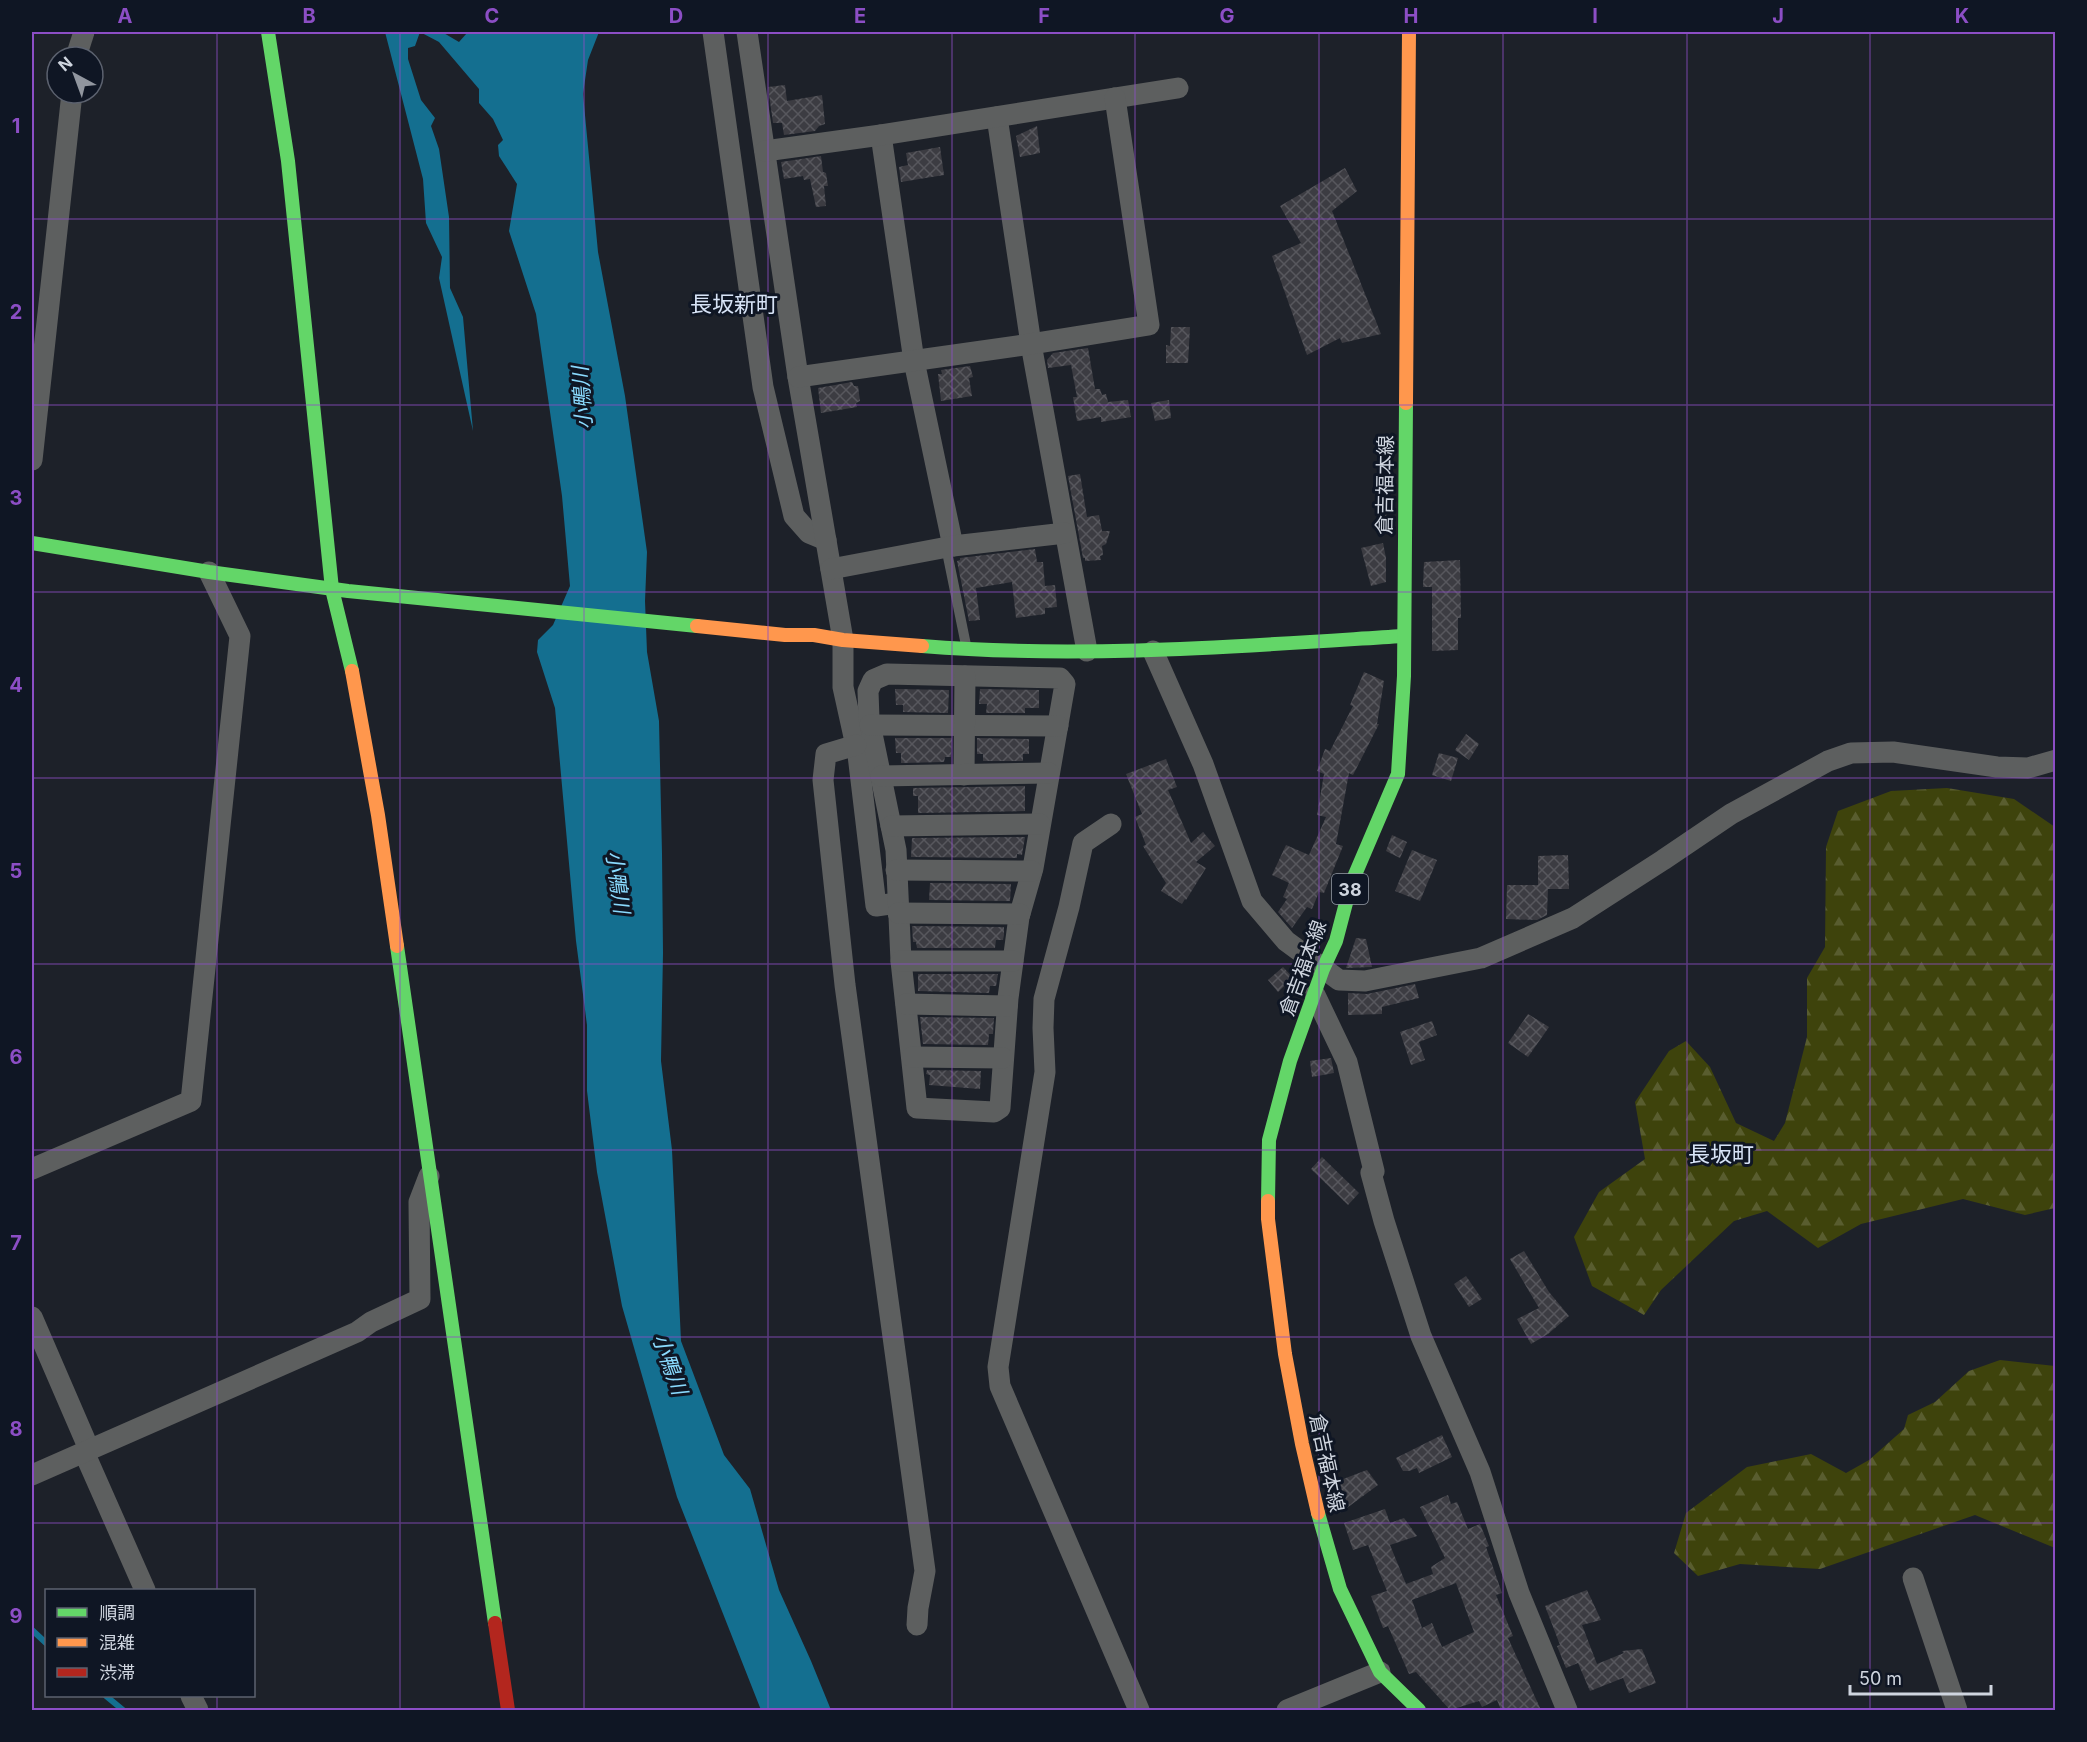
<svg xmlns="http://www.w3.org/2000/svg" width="2087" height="1742" font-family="Inter,'Noto Sans JP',sans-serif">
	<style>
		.forest { fill: url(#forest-firs) }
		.water { fill: #146f90 }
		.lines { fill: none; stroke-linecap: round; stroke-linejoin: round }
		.stream { stroke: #146f90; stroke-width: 6 }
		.building { fill: url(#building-cross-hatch); fill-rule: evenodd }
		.lane { stroke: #5d5f5f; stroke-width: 10 }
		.street { stroke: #5d5f5f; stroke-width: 21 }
		.fast { stroke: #63d668; stroke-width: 14 }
		.slow { stroke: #ff974d; stroke-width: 14 }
		.jam { stroke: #b3261e; stroke-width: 14 }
		.grid { fill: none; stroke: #8c4ec5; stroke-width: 1.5; stroke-opacity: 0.55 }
		.labels { text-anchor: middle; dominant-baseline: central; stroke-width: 6; stroke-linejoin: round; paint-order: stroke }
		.shield { fill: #0f1624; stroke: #959ca7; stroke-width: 1.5 }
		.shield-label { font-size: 18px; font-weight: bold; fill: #cfd5df }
		.street-label { font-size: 20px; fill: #cfd5df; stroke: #0f1624 }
		.water-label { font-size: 21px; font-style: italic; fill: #8adafe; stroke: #0f1624 }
		.quarter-label { font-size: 22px; fill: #d7e3f6; stroke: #0f1624 }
		.neatline { fill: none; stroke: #8c4ec5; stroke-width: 2 }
		.grid-label { font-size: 20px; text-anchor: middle; font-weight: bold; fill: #8c4ec5 }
	</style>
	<defs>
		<pattern id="forest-firs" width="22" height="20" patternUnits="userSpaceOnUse" patternTransform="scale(1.5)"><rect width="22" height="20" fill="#3e430c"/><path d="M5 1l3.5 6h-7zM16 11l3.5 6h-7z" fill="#595d2f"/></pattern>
		<pattern id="building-cross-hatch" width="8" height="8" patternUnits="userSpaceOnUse" patternTransform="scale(1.5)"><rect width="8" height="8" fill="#3c3c42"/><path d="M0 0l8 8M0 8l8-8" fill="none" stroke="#57575d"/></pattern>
	</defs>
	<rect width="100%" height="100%" fill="#1d2129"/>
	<g class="forest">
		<polygon points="1947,788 2014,799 2055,827 2055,1208 2025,1215 1963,1199 1861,1224 1818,1248 1767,1211 1734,1221 1661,1290 1644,1315 1592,1286 1574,1237 1599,1192 1645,1159 1635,1102 1669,1051 1686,1041 1710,1067 1736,1123 1774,1141 1785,1123 1807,1037 1807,978 1825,947 1826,847 1838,811 1891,791"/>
		<polygon points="2000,1360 2055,1366 2055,1548 1975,1515 1820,1569 1740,1564 1698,1576 1674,1553 1686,1513 1747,1467 1811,1454 1846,1473 1869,1460 1904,1429 1908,1415 1935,1402 1969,1371"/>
	</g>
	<polygon class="water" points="385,32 442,32 459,42 467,33 478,32 599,32 588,60 583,94 598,252 625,396 647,552 645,601 647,652 659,721 662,853 663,953 661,1061 672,1150 681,1341 724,1455 750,1489 779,1590 811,1661 831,1710 761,1710 677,1497 622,1306 597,1172 587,1091 587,1025 576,941 555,708 537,652 538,640 553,625 570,586 562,496 536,314 509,231 517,184 499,156 498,145 503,140 493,119 479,103 479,89 439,42 420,32 415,46 408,48 408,59 421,100 435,118 431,126 439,149 449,217 450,288 463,317 473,431 439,278 442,257 426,223 423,179"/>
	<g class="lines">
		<g class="stream">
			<polyline points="32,1630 46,1643"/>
			<polyline points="106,1696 123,1710"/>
		</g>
	</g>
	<g class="building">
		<polygon points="785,85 787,101 822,95 825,124 819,126 815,131 784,135 782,123 773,123 768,87"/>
		<polygon points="1037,126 1040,153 1020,157 1016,136"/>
		<polygon points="940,147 944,175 901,182 899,167 908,165 906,153"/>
		<polygon points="821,156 823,172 826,173 828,186 824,186 826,206 816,207 810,179 804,180 803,176 784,179 781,162"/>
		<polygon points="1345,168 1357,191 1332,211 1381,334 1342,343 1340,338 1307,355 1272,256 1301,243 1280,206"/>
		<polygon points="1171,327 1190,327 1188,363 1166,363 1166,345 1170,346"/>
		<polygon points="1088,348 1095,389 1100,389 1102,395 1106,394 1108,402 1128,400 1131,417 1101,422 1101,417 1077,421 1073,397 1077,397 1071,365 1048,368 1047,360 1053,353"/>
		<polygon points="970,366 973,377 969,378 972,396 941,401 938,374 942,374 941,370"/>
		<polygon points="852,382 854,386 858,386 860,401 856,403 857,407 821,413 818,388"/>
		<polygon points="1169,400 1171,418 1155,421 1151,403"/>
		<polygon points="1080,474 1087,517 1099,515 1102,531 1110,531 1106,544 1102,546 1103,555 1100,556 1101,560 1085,561 1085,558 1083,558 1068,476"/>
		<polygon points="1387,499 1386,532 1377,532 1377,500"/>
		<polygon points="1383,543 1386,558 1386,582 1371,586 1361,548"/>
		<polygon points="1035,549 1037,562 1043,562 1045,586 1055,585 1057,607 1045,608 1045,614 1016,618 1012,582 976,588 980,620 969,621 957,561 960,560 960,558"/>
		<polygon points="1460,560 1461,618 1458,618 1458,650 1432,651 1432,587 1423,587 1424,562"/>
		<polygon points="1364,672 1384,681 1377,724 1379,724 1353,775 1349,773 1336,844 1343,846 1324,893 1319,892 1312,909 1307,907 1292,928 1278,912 1287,899 1283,897 1289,883 1272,875 1286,845 1309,855 1326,817 1317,815 1324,774 1317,771 1325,749 1330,751 1353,706 1350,705"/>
		<polygon points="895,689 949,690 948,713 903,712 903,705 896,705"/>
		<polygon points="980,689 1039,690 1039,708 1025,708 1025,713 986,713 987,704 979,704"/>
		<polygon points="1466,734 1479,744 1469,760 1455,750"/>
		<polygon points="895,738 952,738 951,757 945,757 944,762 901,763 901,753 896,753"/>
		<polygon points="977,738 1027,739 1029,739 1029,754 1023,754 1023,761 983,761 983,754 977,754"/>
		<polygon points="1439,753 1458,758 1451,781 1432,775"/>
		<polygon points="1166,759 1177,787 1168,790 1191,843 1203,832 1215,846 1196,862 1206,868 1186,900 1185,899 1182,904 1161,891 1166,883 1143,846 1146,845 1135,817 1142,814 1126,774"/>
		<polygon points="1025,786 1025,811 918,813 918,796 913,796 913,788"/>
		<polygon points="1392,835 1407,842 1400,858 1386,851"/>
		<polygon points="1025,837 1022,855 1017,854 1017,858 911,857 912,838"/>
		<polygon points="1412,850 1437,860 1420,901 1395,891"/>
		<polygon points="1568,855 1569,889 1548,889 1547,915 1537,920 1506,919 1507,885 1538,885 1538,856"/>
		<polygon points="930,883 1011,884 1010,901 929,900"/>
		<polygon points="912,926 1004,927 1004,935 1003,940 996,940 995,948 917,948 916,942 913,942"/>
		<polygon points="1356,938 1366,939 1372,967 1346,968"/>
		<polygon points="1283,967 1293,978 1278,992 1268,980"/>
		<polygon points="918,974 998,974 996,986 990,986 989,993 918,991"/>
		<polygon points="1415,984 1419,998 1382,1007 1382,1014 1348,1015 1348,993 1367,994"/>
		<polygon points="1528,1014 1549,1027 1528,1057 1508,1043"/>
		<polygon points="920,1017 994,1018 993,1034 989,1034 988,1045 923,1044"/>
		<polygon points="1432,1021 1437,1035 1419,1042 1425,1060 1411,1065 1400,1032"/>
		<polygon points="1331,1058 1334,1073 1312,1077 1310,1061"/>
		<polygon points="927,1070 981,1071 980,1089 929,1085 930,1075 926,1074"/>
		<polygon points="1322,1157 1359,1193 1348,1205 1311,1169"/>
		<polygon points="1524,1251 1549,1292 1569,1316 1548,1334 1531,1344 1517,1319 1539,1308 1510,1259"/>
		<polygon points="1466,1276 1482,1299 1469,1307 1454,1284"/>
		<polygon points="1442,1435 1452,1457 1419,1473 1417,1468 1409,1471 1403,1471 1396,1458"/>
		<polygon points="1367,1470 1378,1485 1340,1513 1330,1484"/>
		<path d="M1448,1495L1451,1504L1457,1502L1468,1529L1480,1524L1489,1546L1486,1547L1502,1593L1496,1595L1513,1636L1508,1638L1541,1710H1501L1497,1700L1482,1707L1479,1701L1450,1710L1416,1672L1409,1674L1388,1626L1383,1628L1371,1596L1387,1591L1368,1545L1353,1550L1344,1523L1385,1509L1390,1523L1404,1518L1417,1536L1390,1545L1406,1584L1433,1574L1431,1567L1445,1558L1420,1507ZM1456,1583L1474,1632L1442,1647L1432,1623L1422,1628L1412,1600Z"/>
		<polygon points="1587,1590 1601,1620 1582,1625 1597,1664 1624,1653 1622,1651 1642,1649 1656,1683 1629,1693 1623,1678 1590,1691 1578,1663 1566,1668 1557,1646 1560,1645 1545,1606"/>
	</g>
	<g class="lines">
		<polyline class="lane" points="946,547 967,650"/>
		<g class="street">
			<polyline points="713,32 763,387 794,516 809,533 826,540"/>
			<polyline points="747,32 798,377 843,640 843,687 858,755 876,906 897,903"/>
			<polyline points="76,57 84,32"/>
			<polyline points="997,117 1031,344 1087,651"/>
			<polyline points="881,135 914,361 953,546"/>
			<polyline points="765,151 881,135 1178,88"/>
			<polyline points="798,377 1031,344 1149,325 1115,98"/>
			<polyline points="32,460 72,93"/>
			<polyline points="831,569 953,546 1065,533"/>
			<polyline points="1153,651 1203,764 1252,901 1286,941 1339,980 1365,981 1481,958 1573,918 1663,860 1731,814 1828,761 1851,753 1893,752 1997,767 2028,768 2056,760"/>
			<polygon points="887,674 1060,678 1065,684 1033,868 1019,917 1008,998 1000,1108 994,1112 917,1108 901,961 896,850 869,719 868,691 873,680"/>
			<polyline points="870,725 1058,726"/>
			<polyline points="856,745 826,754 823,780 845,985 925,1571 918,1608 917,1625"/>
			<polyline points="964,775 965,676"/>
			<polyline points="881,776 1049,773"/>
			<polyline points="1111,824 1083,843 1069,907 1044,999 1043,1028 1045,1072 998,1367 1000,1386 1139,1710"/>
			<polyline points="891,826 1040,824"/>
			<polyline points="896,870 1032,871"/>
			<polyline points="898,913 1020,914"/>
			<polyline points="901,961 1013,961"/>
			<polyline points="1315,995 1347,1062 1374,1171 1371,1173 1384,1221 1421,1336 1480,1472 1519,1593 1567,1710"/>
			<polyline points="906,1004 1007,1006"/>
			<polyline points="912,1057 1003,1058"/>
			<polyline points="32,1169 191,1101 240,636 209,572"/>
			<polyline points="32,1317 89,1449"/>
			<polyline points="84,1452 145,1590"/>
			<polyline points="32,1475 357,1332 371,1322 420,1299 419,1202 429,1176"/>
			<polyline points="1913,1578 1957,1710"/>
			<polyline points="191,1696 198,1710"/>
			<polyline points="1287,1710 1380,1672"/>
		</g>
		<g class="fast">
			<polyline points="268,32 288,161 332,589 352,671"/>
			<polyline points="32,543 209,572 348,591 697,626"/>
			<path d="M922,646C1082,659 1243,646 1403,636"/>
			<polyline points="397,946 495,1623"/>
			<polyline points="1268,1201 1269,1140 1290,1061 1323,969 1336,941 1351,884 1398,774 1404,676 1406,403"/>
			<polyline points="1318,1513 1340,1589 1380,1672 1419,1710"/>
		</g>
		<g class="slow">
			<polyline points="1406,403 1409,32"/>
			<polyline points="697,626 785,635 814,635 843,640 922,646"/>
			<polyline points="352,671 378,815 397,946"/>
			<polyline points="1268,1201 1268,1219 1285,1354 1302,1444 1318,1513"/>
		</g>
		<polyline class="jam" points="495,1623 508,1710"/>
	</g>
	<path class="grid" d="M217,32V1590M400,32V1710M584,32V1710M768,32V1710M952,32V1710M1135,32V1710M1319,32V1710M1503,32V1710M1687,32V1710M1870,32V1710M32,219H2056M32,405H2056M32,592H2056M32,778H2056M32,964H2056M32,1150H2056M32,1337H2056M32,1523H2056M217,1696V1710"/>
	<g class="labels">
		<rect class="shield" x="1332" y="874" width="36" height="30" rx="4.5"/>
		<g class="shield-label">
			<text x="1350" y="889">38</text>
		</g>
		<g class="street-label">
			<text transform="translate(1385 485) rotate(-89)">倉吉福本線</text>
			<text transform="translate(1303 968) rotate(-70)">倉吉福本線</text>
			<text transform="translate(1327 1463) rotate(78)">倉吉福本線</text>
		</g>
		<g class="water-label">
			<text transform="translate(582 398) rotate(-94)">小鴨川</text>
			<text transform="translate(618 882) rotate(82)">小鴨川</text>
			<text transform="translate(670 1364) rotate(70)">小鴨川</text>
		</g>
		<g class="quarter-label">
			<text x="734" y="304">長坂新町</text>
			<text x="1721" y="1154">長坂町</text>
		</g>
	</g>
	<rect width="2087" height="1742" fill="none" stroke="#0f1624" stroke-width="66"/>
	<rect x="45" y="1589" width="210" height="108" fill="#0f1624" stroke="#5c626f" stroke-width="1.5"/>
	<rect x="57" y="1608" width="30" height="9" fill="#63d668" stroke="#5c626f" stroke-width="1.5"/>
	<text x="99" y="1619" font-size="18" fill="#cfd5df">順調</text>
	<rect x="57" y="1638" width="30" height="9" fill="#ff974d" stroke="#5c626f" stroke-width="1.5"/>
	<text x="99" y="1649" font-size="18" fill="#cfd5df">混雑</text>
	<rect x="57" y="1668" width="30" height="9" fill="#b3261e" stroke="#5c626f" stroke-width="1.5"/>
	<text x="99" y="1679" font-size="18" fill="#cfd5df">渋滞</text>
	<g transform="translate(75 75) rotate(319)"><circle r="28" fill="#0f1624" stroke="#5c626f" stroke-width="1.5"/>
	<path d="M0-4.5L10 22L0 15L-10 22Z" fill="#91969f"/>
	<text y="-9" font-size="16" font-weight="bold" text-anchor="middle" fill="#cfd5df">N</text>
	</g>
	<path d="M1850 1685v9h141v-9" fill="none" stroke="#cfd5df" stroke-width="3"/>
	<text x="1859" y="1685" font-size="18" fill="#cfd5df" stroke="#0f1624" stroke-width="4.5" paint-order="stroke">50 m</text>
	<rect x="33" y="33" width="2021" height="1676" class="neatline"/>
	<g class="grid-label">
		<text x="125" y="23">A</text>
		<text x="309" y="23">B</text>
		<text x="492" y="23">C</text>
		<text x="676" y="23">D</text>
		<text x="860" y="23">E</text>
		<text x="1044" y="23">F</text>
		<text x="1227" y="23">G</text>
		<text x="1411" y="23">H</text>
		<text x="1595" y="23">I</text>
		<text x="1778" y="23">J</text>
		<text x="1962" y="23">K</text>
		<text x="16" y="133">1</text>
		<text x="16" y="319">2</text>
		<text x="16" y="505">3</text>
		<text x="16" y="692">4</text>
		<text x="16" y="878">5</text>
		<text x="16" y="1064">6</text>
		<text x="16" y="1250">7</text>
		<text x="16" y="1436">8</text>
		<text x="16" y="1623">9</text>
	</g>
</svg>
